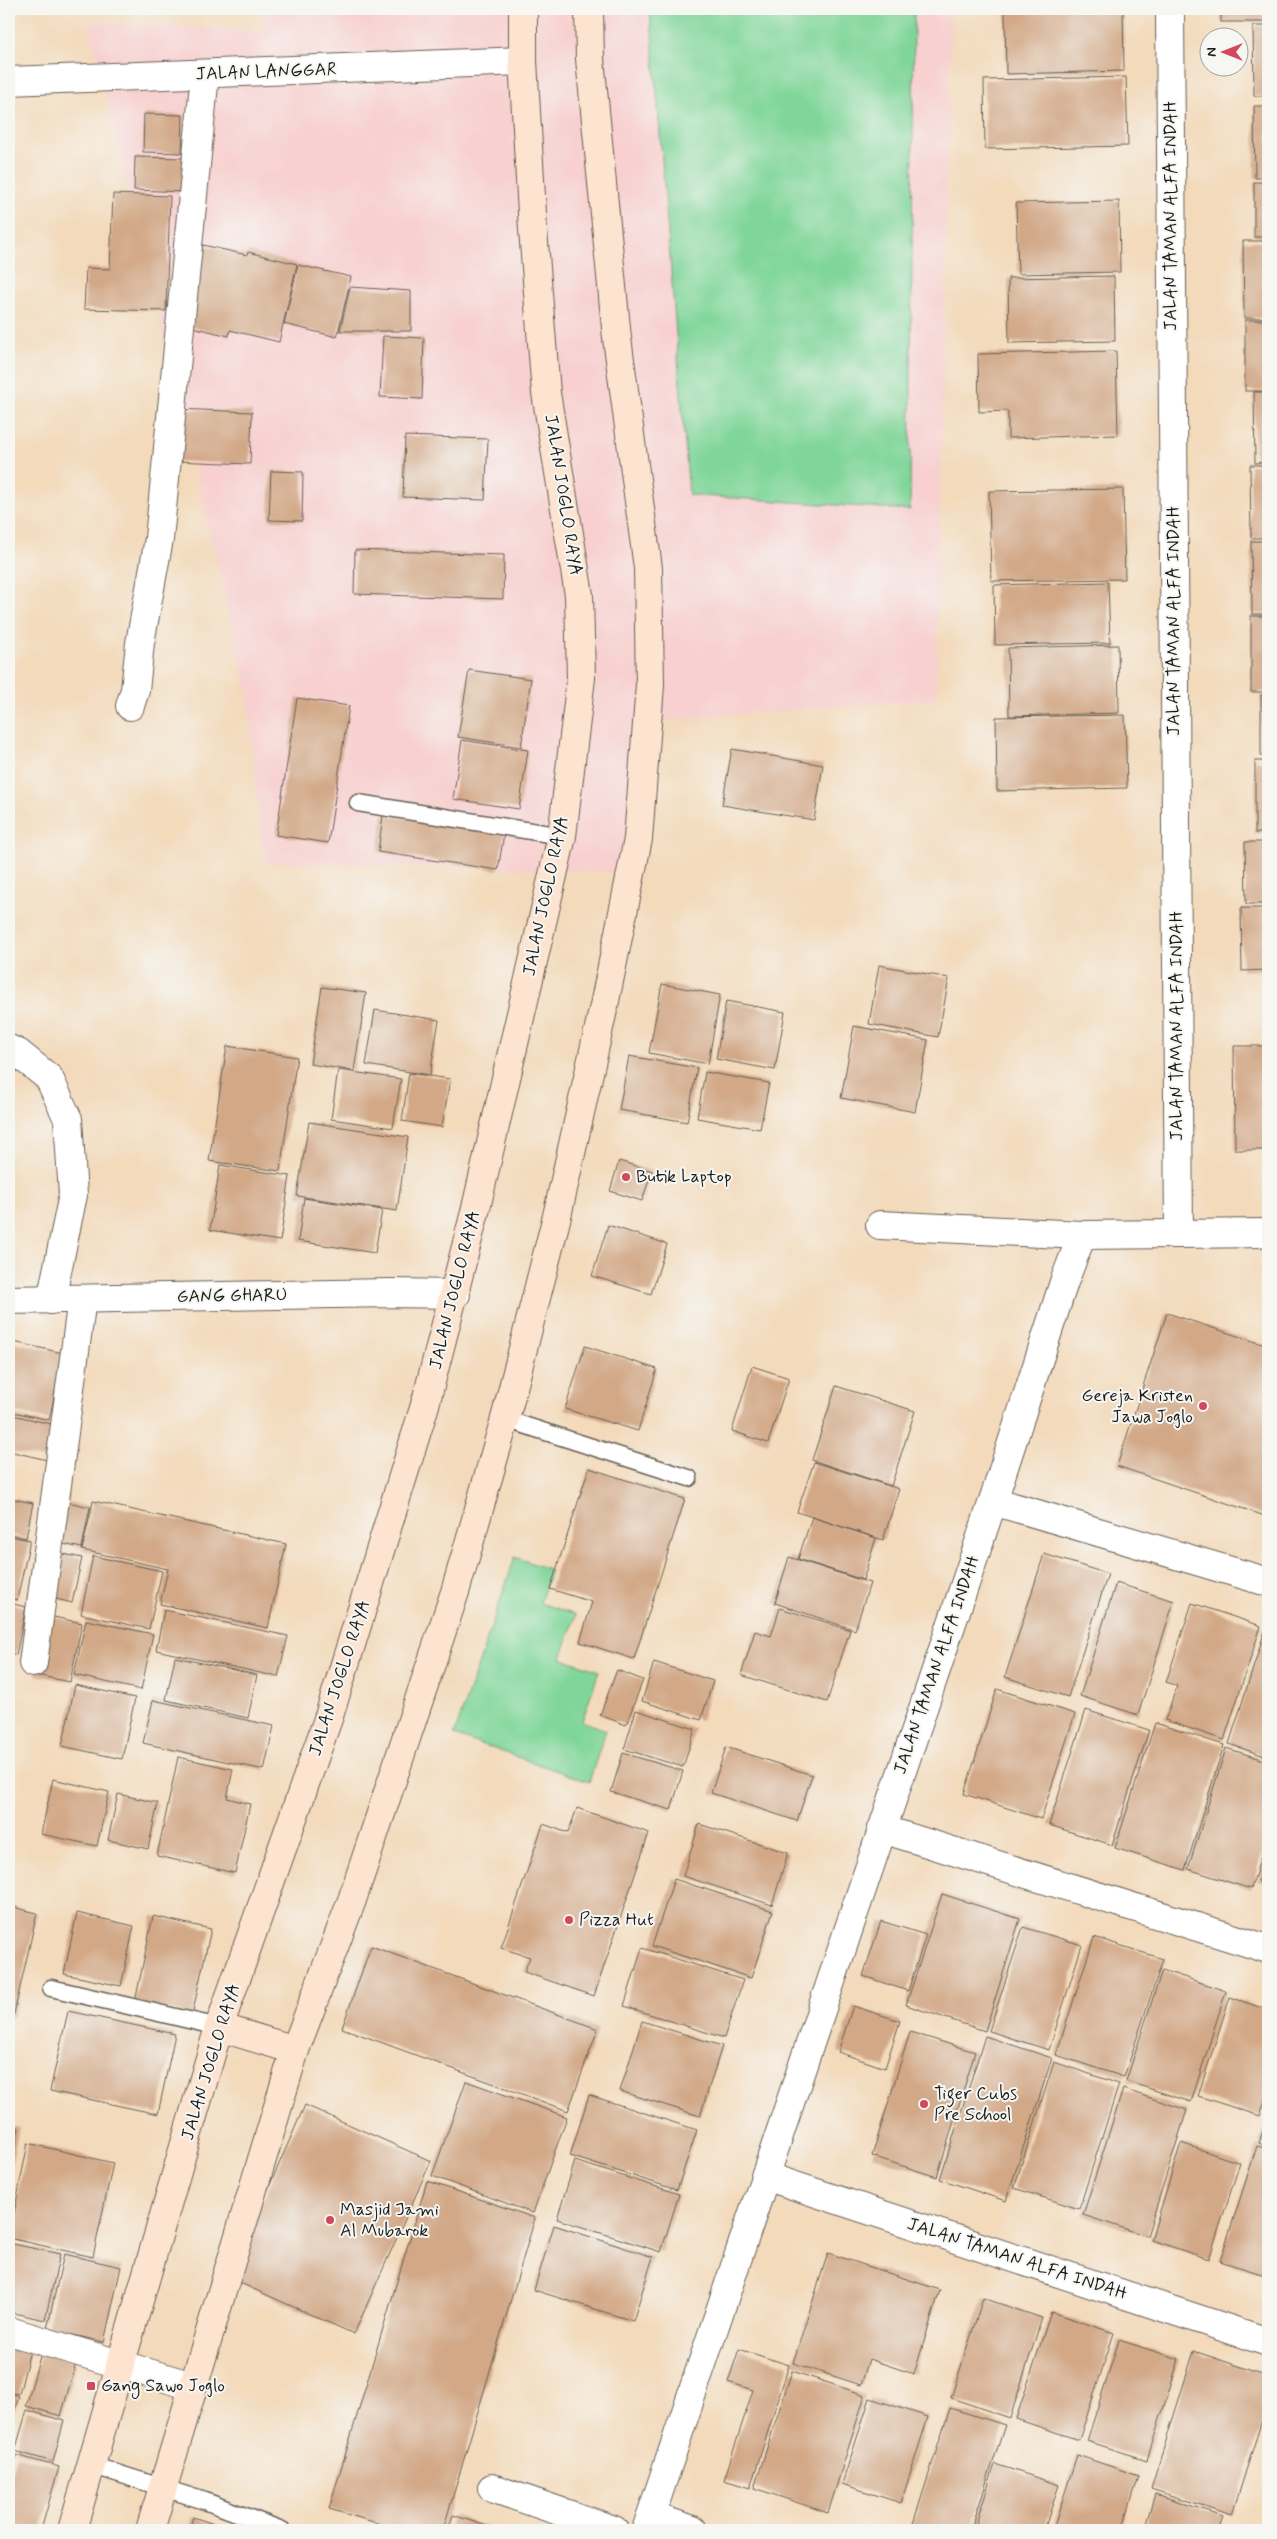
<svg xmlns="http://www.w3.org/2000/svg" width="1277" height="2539" font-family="Mynerve,sans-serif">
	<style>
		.built { fill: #f7d0cf }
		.green { fill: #80d69a; stroke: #4e795b }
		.building { fill: #d2a887 }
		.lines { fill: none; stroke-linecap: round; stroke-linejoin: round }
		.service-casing { stroke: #675e54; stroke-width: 19 }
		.minor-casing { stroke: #675e54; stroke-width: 30 }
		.secondary-casing { stroke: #675e54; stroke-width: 30 }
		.service { stroke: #fff; stroke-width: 16 }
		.minor { stroke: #fff; stroke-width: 28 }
		.secondary { stroke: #fde4d0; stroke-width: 28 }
		.poi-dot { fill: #d1495b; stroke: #f6f6f2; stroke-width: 2 }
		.labels { text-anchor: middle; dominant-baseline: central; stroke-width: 4; stroke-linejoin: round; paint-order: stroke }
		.street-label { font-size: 18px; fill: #1c1c1c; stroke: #f6f6f2 }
		.poi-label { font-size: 18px; fill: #1c1c1c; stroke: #f6f6f2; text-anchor: start }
	</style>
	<rect width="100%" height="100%" fill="#f6f6f2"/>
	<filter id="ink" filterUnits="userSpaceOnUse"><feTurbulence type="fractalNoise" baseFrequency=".02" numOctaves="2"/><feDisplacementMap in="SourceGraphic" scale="10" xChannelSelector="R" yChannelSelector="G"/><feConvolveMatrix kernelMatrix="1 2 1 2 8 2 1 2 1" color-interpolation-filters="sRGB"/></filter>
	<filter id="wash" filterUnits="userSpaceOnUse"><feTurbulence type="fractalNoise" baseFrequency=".0096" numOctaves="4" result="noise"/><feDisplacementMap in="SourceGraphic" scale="20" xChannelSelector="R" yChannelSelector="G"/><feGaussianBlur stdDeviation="1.12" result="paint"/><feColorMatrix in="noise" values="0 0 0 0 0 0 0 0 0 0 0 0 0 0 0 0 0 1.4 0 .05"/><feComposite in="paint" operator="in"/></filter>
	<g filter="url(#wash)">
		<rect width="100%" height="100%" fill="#f3dabb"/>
		<polygon class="built" points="265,9 951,9 936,699 650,721 619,872 264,862 246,686 88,22 263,31"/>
		<g class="green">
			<polygon points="650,9 914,9 910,510 689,495"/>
			<polygon points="515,1557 551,1570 540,1603 576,1615 561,1658 599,1671 582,1721 606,1730 589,1782 454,1735"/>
		</g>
		<g id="blocks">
			<g class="building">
				<polygon points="9,9 11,9 10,38 9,38"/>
				<polygon points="1005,9 1123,9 1124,71 1006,74"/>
				<rect x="1221" y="9" width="47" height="13"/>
				<polygon points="1253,26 1268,26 1268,96 1254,96"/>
				<polygon points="1126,77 1128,146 985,149 984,80"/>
				<polygon points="1254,106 1268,106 1268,178 1255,178"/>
				<polygon points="144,114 183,115 182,153 143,152"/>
				<polygon points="135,157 186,158 185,192 134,190"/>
				<rect x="1254" y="182" width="14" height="55"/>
				<polygon points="113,194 170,196 166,311 84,309 86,268 110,269"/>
				<polygon points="1119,201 1120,272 1018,274 1016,203"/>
				<polygon points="1243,241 1268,241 1268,318 1244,318"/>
				<polygon points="203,245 247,255 248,252 297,264 279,342 230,330 229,336 184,325"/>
				<polygon points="298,265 351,277 337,337 284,324"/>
				<polygon points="1114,276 1115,341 1009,343 1008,278"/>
				<polygon points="350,287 411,291 411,331 340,331"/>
				<rect x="1245" y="320" width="23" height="71"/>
				<polygon points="383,336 424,338 422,399 380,397"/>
				<polygon points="1116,351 1118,435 1008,438 1008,411 979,412 978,354"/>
				<polygon points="1254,392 1268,392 1268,462 1255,463"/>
				<polygon points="176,409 252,412 250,464 174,461"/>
				<polygon points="405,436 488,439 485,500 403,497"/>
				<polygon points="1250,465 1268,465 1268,538 1251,538"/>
				<polygon points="271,471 303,472 302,521 269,520"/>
				<polygon points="1123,489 1125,579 991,581 989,491"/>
				<polygon points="1251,541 1268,541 1268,614 1252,614"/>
				<polygon points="355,550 504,555 503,599 354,594"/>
				<polygon points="1108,582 1110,643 995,645 994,585"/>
				<rect x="1251" y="616" width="17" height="76"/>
				<polygon points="1118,645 1119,713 1009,716 1008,648"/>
				<polygon points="469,670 531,679 521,747 458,737"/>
				<polygon points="1261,695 1268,695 1268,755 1261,756"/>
				<polygon points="297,698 349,706 328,843 276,835"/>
				<polygon points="1125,715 1127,788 997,791 996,717"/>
				<polygon points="462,740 528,750 519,809 453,799"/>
				<polygon points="732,749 823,765 814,820 722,805"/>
				<rect x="1255" y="761" width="13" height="72"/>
				<polygon points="383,815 504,834 498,870 378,852"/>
				<polygon points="1245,842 1268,842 1268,904 1246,904"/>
				<polygon points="1241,908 1268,908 1268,970 1242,971"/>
				<polygon points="879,965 949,978 938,1037 869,1024"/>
				<polygon points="662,984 720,995 708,1064 649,1053"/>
				<polygon points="322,987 366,993 354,1071 310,1064"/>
				<polygon points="726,1001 785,1012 775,1070 716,1059"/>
				<polygon points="375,1010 439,1020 430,1075 366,1065"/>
				<polygon points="854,1026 928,1040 915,1112 841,1098"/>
				<polygon points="227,1046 297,1057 280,1171 209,1161"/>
				<polygon points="1234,1046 1268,1046 1268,1150 1235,1150"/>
				<polygon points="629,1056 697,1068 687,1122 619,1110"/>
				<polygon points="338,1070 401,1079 393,1128 331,1119"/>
				<polygon points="705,1072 769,1083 760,1129 697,1118"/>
				<polygon points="409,1073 450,1079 442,1127 402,1121"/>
				<polygon points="309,1122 408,1137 397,1211 297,1196"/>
				<polygon points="619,1161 652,1171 642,1201 610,1191"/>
				<polygon points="220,1165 290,1176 280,1241 210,1230"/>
				<polygon points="304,1198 382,1210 375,1253 298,1241"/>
				<polygon points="608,1225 667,1244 651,1294 592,1276"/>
				<polygon points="1167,1313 1268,1346 1268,1517 1117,1466"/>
				<polygon points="9,1341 63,1353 49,1420 9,1411"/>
				<polygon points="585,1346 657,1369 638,1431 565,1409"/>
				<polygon points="752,1366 789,1378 768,1443 732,1431"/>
				<polygon points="836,1386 915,1411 891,1486 812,1460"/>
				<polygon points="9,1414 55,1425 47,1460 9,1451"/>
				<polygon points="814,1462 899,1489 883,1540 797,1512"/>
				<polygon points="589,1468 685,1499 634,1659 580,1642 592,1602 550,1589"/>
				<polygon points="9,1498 33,1503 26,1538 9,1534"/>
				<polygon points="63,1501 90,1507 82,1548 53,1542"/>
				<polygon points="93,1501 286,1544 268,1628 160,1604 168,1569 82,1550"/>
				<polygon points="812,1517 876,1538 863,1580 798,1559"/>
				<polygon points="9,1536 30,1540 17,1600 9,1598"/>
				<polygon points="59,1553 82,1558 72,1603 49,1597"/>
				<polygon points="1044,1554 1108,1574 1068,1697 1005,1677"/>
				<polygon points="93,1556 162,1571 149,1629 81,1614"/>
				<polygon points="789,1557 870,1583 855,1630 775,1603"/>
				<polygon points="1116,1583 1174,1601 1138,1715 1080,1696"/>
				<polygon points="9,1603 26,1607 16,1655 9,1653"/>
				<polygon points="1192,1603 1261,1626 1224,1740 1165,1720 1177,1686 1166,1682"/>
				<polygon points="780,1608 850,1630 827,1702 741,1675 755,1631 771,1636"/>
				<polygon points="164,1610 288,1636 278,1677 156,1650"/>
				<polygon points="49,1616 82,1623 70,1682 36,1675"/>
				<polygon points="86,1620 153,1634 141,1690 74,1675"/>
				<polygon points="1268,1621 1268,1757 1229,1744"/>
				<polygon points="175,1657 257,1675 248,1718 166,1700"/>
				<polygon points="654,1662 713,1681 701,1720 642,1701"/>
				<polygon points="617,1670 643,1680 626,1725 600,1715"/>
				<polygon points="75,1685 135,1698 122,1759 62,1746"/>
				<polygon points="997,1689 1075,1714 1041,1819 964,1794"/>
				<polygon points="153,1700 274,1726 264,1770 143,1743"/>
				<polygon points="636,1710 695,1729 683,1767 624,1749"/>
				<polygon points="1086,1710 1149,1730 1112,1845 1049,1825"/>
				<polygon points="1155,1723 1224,1745 1185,1870 1115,1848"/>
				<polygon points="726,1747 812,1775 797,1821 711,1793"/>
				<polygon points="1226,1748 1268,1761 1268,1834 1251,1889 1188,1869"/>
				<polygon points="623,1753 683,1771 671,1810 611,1792"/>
				<polygon points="178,1757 233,1769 227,1798 250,1804 235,1873 157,1856"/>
				<polygon points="53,1779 109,1792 97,1846 41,1834"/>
				<polygon points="118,1794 158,1803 148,1849 108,1840"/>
				<polygon points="577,1808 649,1833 594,1996 524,1972 530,1957 501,1948 543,1824 568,1833"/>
				<polygon points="699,1824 788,1853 772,1905 683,1876"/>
				<polygon points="1268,1850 1268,1884 1258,1881"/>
				<polygon points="674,1879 773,1911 751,1978 652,1946"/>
				<polygon points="942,1894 1020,1919 985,2031 906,2005"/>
				<polygon points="9,1906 37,1913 13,2018 9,2017"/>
				<polygon points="77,1913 134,1926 121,1986 64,1974"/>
				<polygon points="153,1916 211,1929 192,2015 135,2002"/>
				<polygon points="881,1921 926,1935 908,1991 863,1976"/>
				<polygon points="1023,1927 1082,1945 1049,2050 989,2031"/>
				<polygon points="1094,1937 1163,1959 1124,2077 1056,2055"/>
				<polygon points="371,1946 598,2029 568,2111 342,2028"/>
				<polygon points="642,1948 743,1980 724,2038 624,2006"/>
				<polygon points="1162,1970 1226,1991 1191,2102 1126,2081"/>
				<polygon points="1230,1997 1268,2010 1268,2090 1260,2116 1198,2096"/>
				<polygon points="853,2006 900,2021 885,2068 838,2052"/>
				<polygon points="68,2011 175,2034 158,2114 50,2091"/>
				<polygon points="642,2021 722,2046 700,2116 620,2091"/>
				<polygon points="910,2032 975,2052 937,2177 872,2156"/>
				<polygon points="985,2036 1052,2058 1006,2201 940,2179"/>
				<polygon points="1054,2062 1119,2084 1079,2209 1014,2188"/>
				<polygon points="466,2081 567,2117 533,2213 432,2176"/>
				<polygon points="1123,2089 1187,2110 1147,2236 1083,2215"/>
				<polygon points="589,2095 697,2130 677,2190 570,2156"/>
				<polygon points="305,2105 431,2161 354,2334 229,2278"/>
				<polygon points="1268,2115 1268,2146 1259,2143"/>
				<polygon points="9,2126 19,2128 10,2170 9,2170"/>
				<polygon points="28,2143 113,2163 93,2257 9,2238"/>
				<polygon points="1181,2143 1240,2163 1209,2259 1151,2240"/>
				<polygon points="1257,2146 1268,2149 1268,2276 1220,2261"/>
				<polygon points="575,2161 679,2194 661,2252 557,2219"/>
				<polygon points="427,2181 535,2218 443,2530 401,2530 329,2509"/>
				<polygon points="554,2225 653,2257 633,2321 534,2290"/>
				<polygon points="9,2243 60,2254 45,2320 9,2312"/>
				<polygon points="828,2253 940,2290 914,2374 869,2359 861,2385 793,2363"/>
				<polygon points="64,2254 121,2267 104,2342 47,2329"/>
				<polygon points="983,2298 1042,2318 1010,2418 951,2398"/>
				<polygon points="1051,2312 1114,2333 1079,2440 1016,2419"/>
				<polygon points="1119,2340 1179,2359 1147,2460 1087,2441"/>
				<polygon points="9,2341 31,2347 19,2394 9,2392"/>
				<polygon points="739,2349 789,2365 750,2488 724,2480 753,2390 728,2382"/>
				<polygon points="1194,2351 1268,2376 1268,2401 1232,2515 1151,2489"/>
				<polygon points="41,2353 76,2363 61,2416 26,2406"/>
				<polygon points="792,2371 865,2395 828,2513 754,2488"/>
				<polygon points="9,2393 19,2396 9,2429"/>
				<polygon points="870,2398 928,2417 901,2503 842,2484"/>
				<polygon points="950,2408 1005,2425 971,2530 911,2530"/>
				<polygon points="27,2410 64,2421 53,2462 15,2451"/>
				<polygon points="16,2455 59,2467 41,2530 9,2530 9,2481"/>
				<polygon points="1077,2455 1139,2476 1122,2530 1053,2530"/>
				<polygon points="995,2464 1059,2485 1044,2530 974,2530"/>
				<polygon points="1155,2494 1223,2516 1219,2530 1144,2530"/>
				<polygon points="453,2515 499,2530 448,2530"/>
				<polygon points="193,2517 232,2530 189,2530"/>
			</g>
		</g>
	</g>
	<g filter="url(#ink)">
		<use href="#blocks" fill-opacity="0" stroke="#675e54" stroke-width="1"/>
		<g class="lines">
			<defs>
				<g id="service">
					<polyline points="358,803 562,836"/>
					<polyline points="505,1419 689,1478"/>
					<polyline points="51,1988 219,2027"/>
					<polyline points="91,2465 205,2501 282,2530"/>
				</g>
				<g id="minor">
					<polyline points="1170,9 1179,1234"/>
					<polyline points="9,81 523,61"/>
					<polyline points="130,706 135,690 140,643 159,539 205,74"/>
					<polyline points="9,1049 18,1053 49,1078 68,1119 73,1195 51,1300"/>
					<polyline points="880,1225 1082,1235 1268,1233"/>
					<polyline points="9,1300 391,1293 456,1294"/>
					<polyline points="993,1501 1268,1582"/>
					<polyline points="33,1663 82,1299"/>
					<polyline points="882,1829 1268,1949"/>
					<polyline points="765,2176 1268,2342"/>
					<polyline points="9,2331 192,2386"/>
					<polyline points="492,2488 614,2530"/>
					<polyline points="651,2516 693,2530"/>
					<polyline points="646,2530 993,1501 1064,1282 1082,1235"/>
				</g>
				<g id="secondary">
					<polyline points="219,2027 295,2050"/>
					<polyline points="72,2530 219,2027 329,1716 425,1405 476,1208 562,836 581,678 579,595 546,393 533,230 523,61 523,9"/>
					<polyline points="150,2530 295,2050 352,1900 455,1592 505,1419 557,1216 605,1001 638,839 650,685 648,568 617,338 590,59 589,9"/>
				</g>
			</defs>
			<use href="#service" class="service-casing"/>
			<use href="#minor" class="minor-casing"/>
			<use href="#secondary" class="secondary-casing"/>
			<use href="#service" class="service"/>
			<use href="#minor" class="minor"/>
			<use href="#secondary" class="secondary"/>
		</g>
	</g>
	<g class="poi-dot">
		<circle cx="626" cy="1177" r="5"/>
		<circle cx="1203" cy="1406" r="5"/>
		<circle cx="569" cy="1920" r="5"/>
		<circle cx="924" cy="2104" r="5"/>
		<circle cx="330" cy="2220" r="5"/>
		<rect x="86" y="2381" width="10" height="10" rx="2.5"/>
	</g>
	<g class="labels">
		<g class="street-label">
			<text transform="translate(266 72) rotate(-2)">JALAN LANGGAR</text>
			<text transform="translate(1171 216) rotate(-90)">JALAN TAMAN ALFA INDAH</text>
			<text transform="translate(563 495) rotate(81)">JALAN JOGLO RAYA</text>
			<text transform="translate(1174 621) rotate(-90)">JALAN TAMAN ALFA INDAH</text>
			<text transform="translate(546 896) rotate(-78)">JALAN JOGLO RAYA</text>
			<text transform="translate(1177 1026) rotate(-90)">JALAN TAMAN ALFA INDAH</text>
			<text transform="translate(455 1290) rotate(-76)">JALAN JOGLO RAYA</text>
			<text transform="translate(232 1296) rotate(-1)">GANG GHARU</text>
			<text transform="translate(937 1665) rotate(-71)">JALAN TAMAN ALFA INDAH</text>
			<text transform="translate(340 1678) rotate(-72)">JALAN JOGLO RAYA</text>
			<text transform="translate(211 2062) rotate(-73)">JALAN JOGLO RAYA</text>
			<text transform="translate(1017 2259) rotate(18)">JALAN TAMAN ALFA INDAH</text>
		</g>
		<g class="poi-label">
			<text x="636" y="1177">Butik Laptop</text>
			<text x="1193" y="1396" text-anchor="end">Gereja Kristen<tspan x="1193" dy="21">Jawa Joglo</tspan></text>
			<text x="579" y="1920">Pizza Hut</text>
			<text x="934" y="2094">Tiger Cubs<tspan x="934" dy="21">Pre School</tspan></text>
			<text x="340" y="2210">Masjid Jami<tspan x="340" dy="21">Al Mubarok</tspan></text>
			<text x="101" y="2386">Gang Sawo Joglo</text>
		</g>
	</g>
	<rect width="1277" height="2539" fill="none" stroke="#f6f6f2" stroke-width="30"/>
	<g transform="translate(1224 52) rotate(270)"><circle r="24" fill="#f6f6f2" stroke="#9f9f9c"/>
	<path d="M0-4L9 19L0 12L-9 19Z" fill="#d1495b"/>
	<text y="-8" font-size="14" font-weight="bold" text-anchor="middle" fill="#1c1c1c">N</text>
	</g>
</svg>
